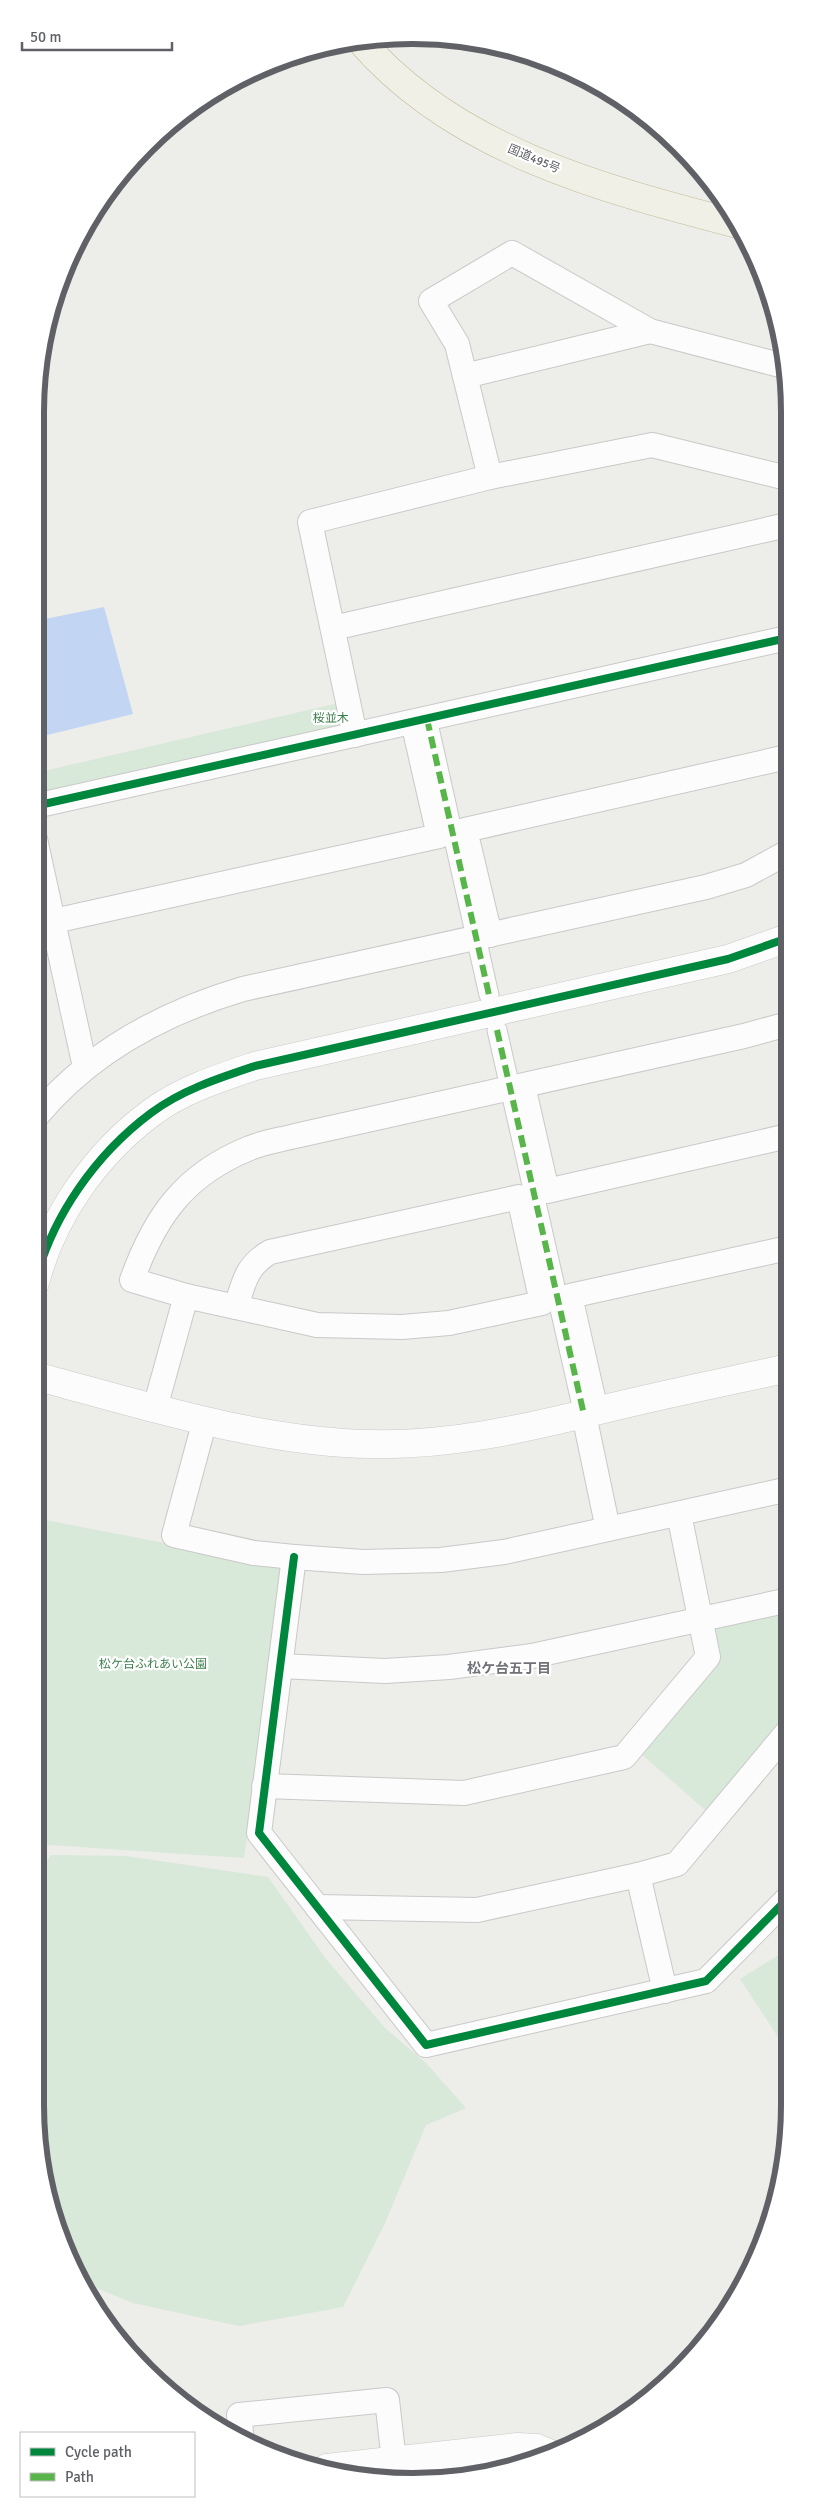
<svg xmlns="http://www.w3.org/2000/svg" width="825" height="2517" font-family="Signika,'Noto Sans JP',sans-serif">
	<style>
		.green { fill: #d8e8d9 }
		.water { fill: #c2d5f3 }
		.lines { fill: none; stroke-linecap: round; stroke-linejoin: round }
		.pedestrian-casing { stroke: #c9c9c9; stroke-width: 21 }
		.minor-casing { stroke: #c9c9c9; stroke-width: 26 }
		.tertiary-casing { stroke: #c9c9c9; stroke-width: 29 }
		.trunk-casing { stroke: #c2bd99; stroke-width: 29 }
		.pedestrian { stroke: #fcfcfc; stroke-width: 19 }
		.minor { stroke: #fcfcfc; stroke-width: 24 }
		.tertiary { stroke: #fcfcfc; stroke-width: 28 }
		.trunk { stroke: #f0f0e6; stroke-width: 28 }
		.quiet { stroke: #58b549; stroke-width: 6; stroke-dasharray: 12 6; stroke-linecap: butt }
		.cycleway-casing { stroke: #fff; stroke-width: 11 }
		.cycleway { stroke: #00873e; stroke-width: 8 }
		.labels { text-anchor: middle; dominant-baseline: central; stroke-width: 4.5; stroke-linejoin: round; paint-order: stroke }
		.street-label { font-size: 12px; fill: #5f6166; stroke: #fff }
		.park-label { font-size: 12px; fill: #3d7f4c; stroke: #fff }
		.neighbourhood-label { font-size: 14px; font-weight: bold; fill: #707278; stroke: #fff }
		.rim { fill: none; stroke: #5f6166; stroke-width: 6 }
	</style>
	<rect width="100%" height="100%" fill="#edede9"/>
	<g class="green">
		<polygon points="343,702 347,727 35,799 35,773"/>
		<polygon points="35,1518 288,1567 244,1858 35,1844"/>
		<polygon points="789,1606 789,1716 706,1811 639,1752 717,1659 711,1624"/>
		<polygon points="51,1855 126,1856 268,1877 326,1959 385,2028 426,2063 466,2108 426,2125 385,2223 343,2307 239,2326 133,2303 86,2284 64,2249 42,2178 35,2104 35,1878"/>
		<polygon points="790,1948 790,2055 740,1979"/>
		<polygon points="537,2459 510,2469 471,2476 472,2472 493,2460"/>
	</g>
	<polygon class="water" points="104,607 133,714 35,738 35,621"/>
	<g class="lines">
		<defs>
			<g id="pedestrian">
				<polyline points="427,719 489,995"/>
				<polyline points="497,1030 584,1415"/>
			</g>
			<g id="minor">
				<polyline points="465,376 650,331"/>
				<polyline points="490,477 457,344 431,301 512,253 650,331 787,367"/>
				<polyline points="333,628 787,525"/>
				<polyline points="355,735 310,522 490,477 652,445 787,478"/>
				<polyline points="35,806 787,638"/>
				<polyline points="35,839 85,1067"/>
				<polyline points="54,921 439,836 413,722"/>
				<polyline points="490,935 465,830 787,757"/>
				<polyline points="523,1086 547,1191 788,1136"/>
				<path d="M35,1118C89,1052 162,1013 243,989L706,887L746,875L788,852"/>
				<path d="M519,1197L542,1303L449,1323L402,1327L317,1325L236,1307C244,1282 246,1266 270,1252Z"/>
				<path d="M236,1307L186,1296L132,1280C155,1216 185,1174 250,1148C264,1142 280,1140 295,1136L744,1036L788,1024"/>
				<polyline points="155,1408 186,1296"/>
				<polyline points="596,1411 570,1296 788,1248"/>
				<polyline points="584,1415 608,1529"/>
				<polyline points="205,1420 174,1535 254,1553 294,1557 363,1562 441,1560 504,1552 789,1489"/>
				<polyline points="294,1557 259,1833 426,2045 706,1981 790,1896"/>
				<polyline points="280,1666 385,1671 449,1667 532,1656 789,1600"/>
				<polyline points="264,1786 464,1793 624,1757 708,1657 679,1514"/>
				<polyline points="638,1875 665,1991"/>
				<polyline points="317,1907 477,1910 638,1875 677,1864 789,1730"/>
				<polyline points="242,2441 239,2415 387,2400 394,2461"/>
				<polyline points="461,2477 475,2451"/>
			</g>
			<g id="tertiary">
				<path d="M35,1283C52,1216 96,1154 151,1113C182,1090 219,1078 255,1066L728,959L788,938"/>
				<path d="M35,1376C143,1405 259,1442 371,1444C447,1446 523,1429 596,1411C660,1395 725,1382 789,1368"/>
				<polyline points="327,2468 517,2447 537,2448 551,2454"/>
			</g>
			<path id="trunk" d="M360,40C454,150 603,189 737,224"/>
		</defs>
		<use href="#pedestrian" class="pedestrian-casing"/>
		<use href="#minor" class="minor-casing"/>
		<use href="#tertiary" class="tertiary-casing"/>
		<use href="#trunk" class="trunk-casing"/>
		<use href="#pedestrian" class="pedestrian"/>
		<use href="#minor" class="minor"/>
		<use href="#tertiary" class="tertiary"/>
		<use href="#trunk" class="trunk"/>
		<g class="quiet">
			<polyline points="427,719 489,995"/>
			<polyline points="497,1030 584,1415"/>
		</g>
		<defs>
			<g id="cycleway">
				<polyline points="35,806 787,638"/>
				<path d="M35,1283C52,1216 96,1154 151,1113C182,1090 219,1078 255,1066L728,959L788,938"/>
				<polyline points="294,1557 259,1833 426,2045 706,1981 790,1896"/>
			</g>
		</defs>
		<use href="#cycleway" class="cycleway-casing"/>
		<use href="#cycleway" class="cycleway"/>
	</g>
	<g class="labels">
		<g class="street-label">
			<text transform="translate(534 159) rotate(23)">国道495号</text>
		</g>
		<g class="park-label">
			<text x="331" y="718">桜並木</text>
			<text x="153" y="1664">松ケ台ふれあい公園</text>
		</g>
		<g class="neighbourhood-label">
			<text x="509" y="1668">松ケ台五丁目</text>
		</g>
	</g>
	<path d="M0 0H825V2517H0ZM412 44H413A368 368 0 0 1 781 412V2105A368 368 0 0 1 413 2473H412A368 368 0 0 1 44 2105V412A368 368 0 0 1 412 44Z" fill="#fff" fill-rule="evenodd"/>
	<path class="rim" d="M412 44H413A368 368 0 0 1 781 412V2105A368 368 0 0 1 413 2473H412A368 368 0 0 1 44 2105V412A368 368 0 0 1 412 44Z"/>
	<rect x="20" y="2432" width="175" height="65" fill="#ffffff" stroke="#bfc0c2"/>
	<rect x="30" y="2448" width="25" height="8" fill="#00873e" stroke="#bfc0c2"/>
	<text x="65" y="2457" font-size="15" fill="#5f6166">Cycle path</text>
	<rect x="30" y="2473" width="25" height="8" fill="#58b549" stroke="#bfc0c2"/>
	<text x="65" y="2482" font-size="15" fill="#5f6166">Path</text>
	<path d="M22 42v8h150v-8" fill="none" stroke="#5f6166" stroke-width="2.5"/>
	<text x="30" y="42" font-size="15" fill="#5f6166" stroke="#ffffff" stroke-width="4" paint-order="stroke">50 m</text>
</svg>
